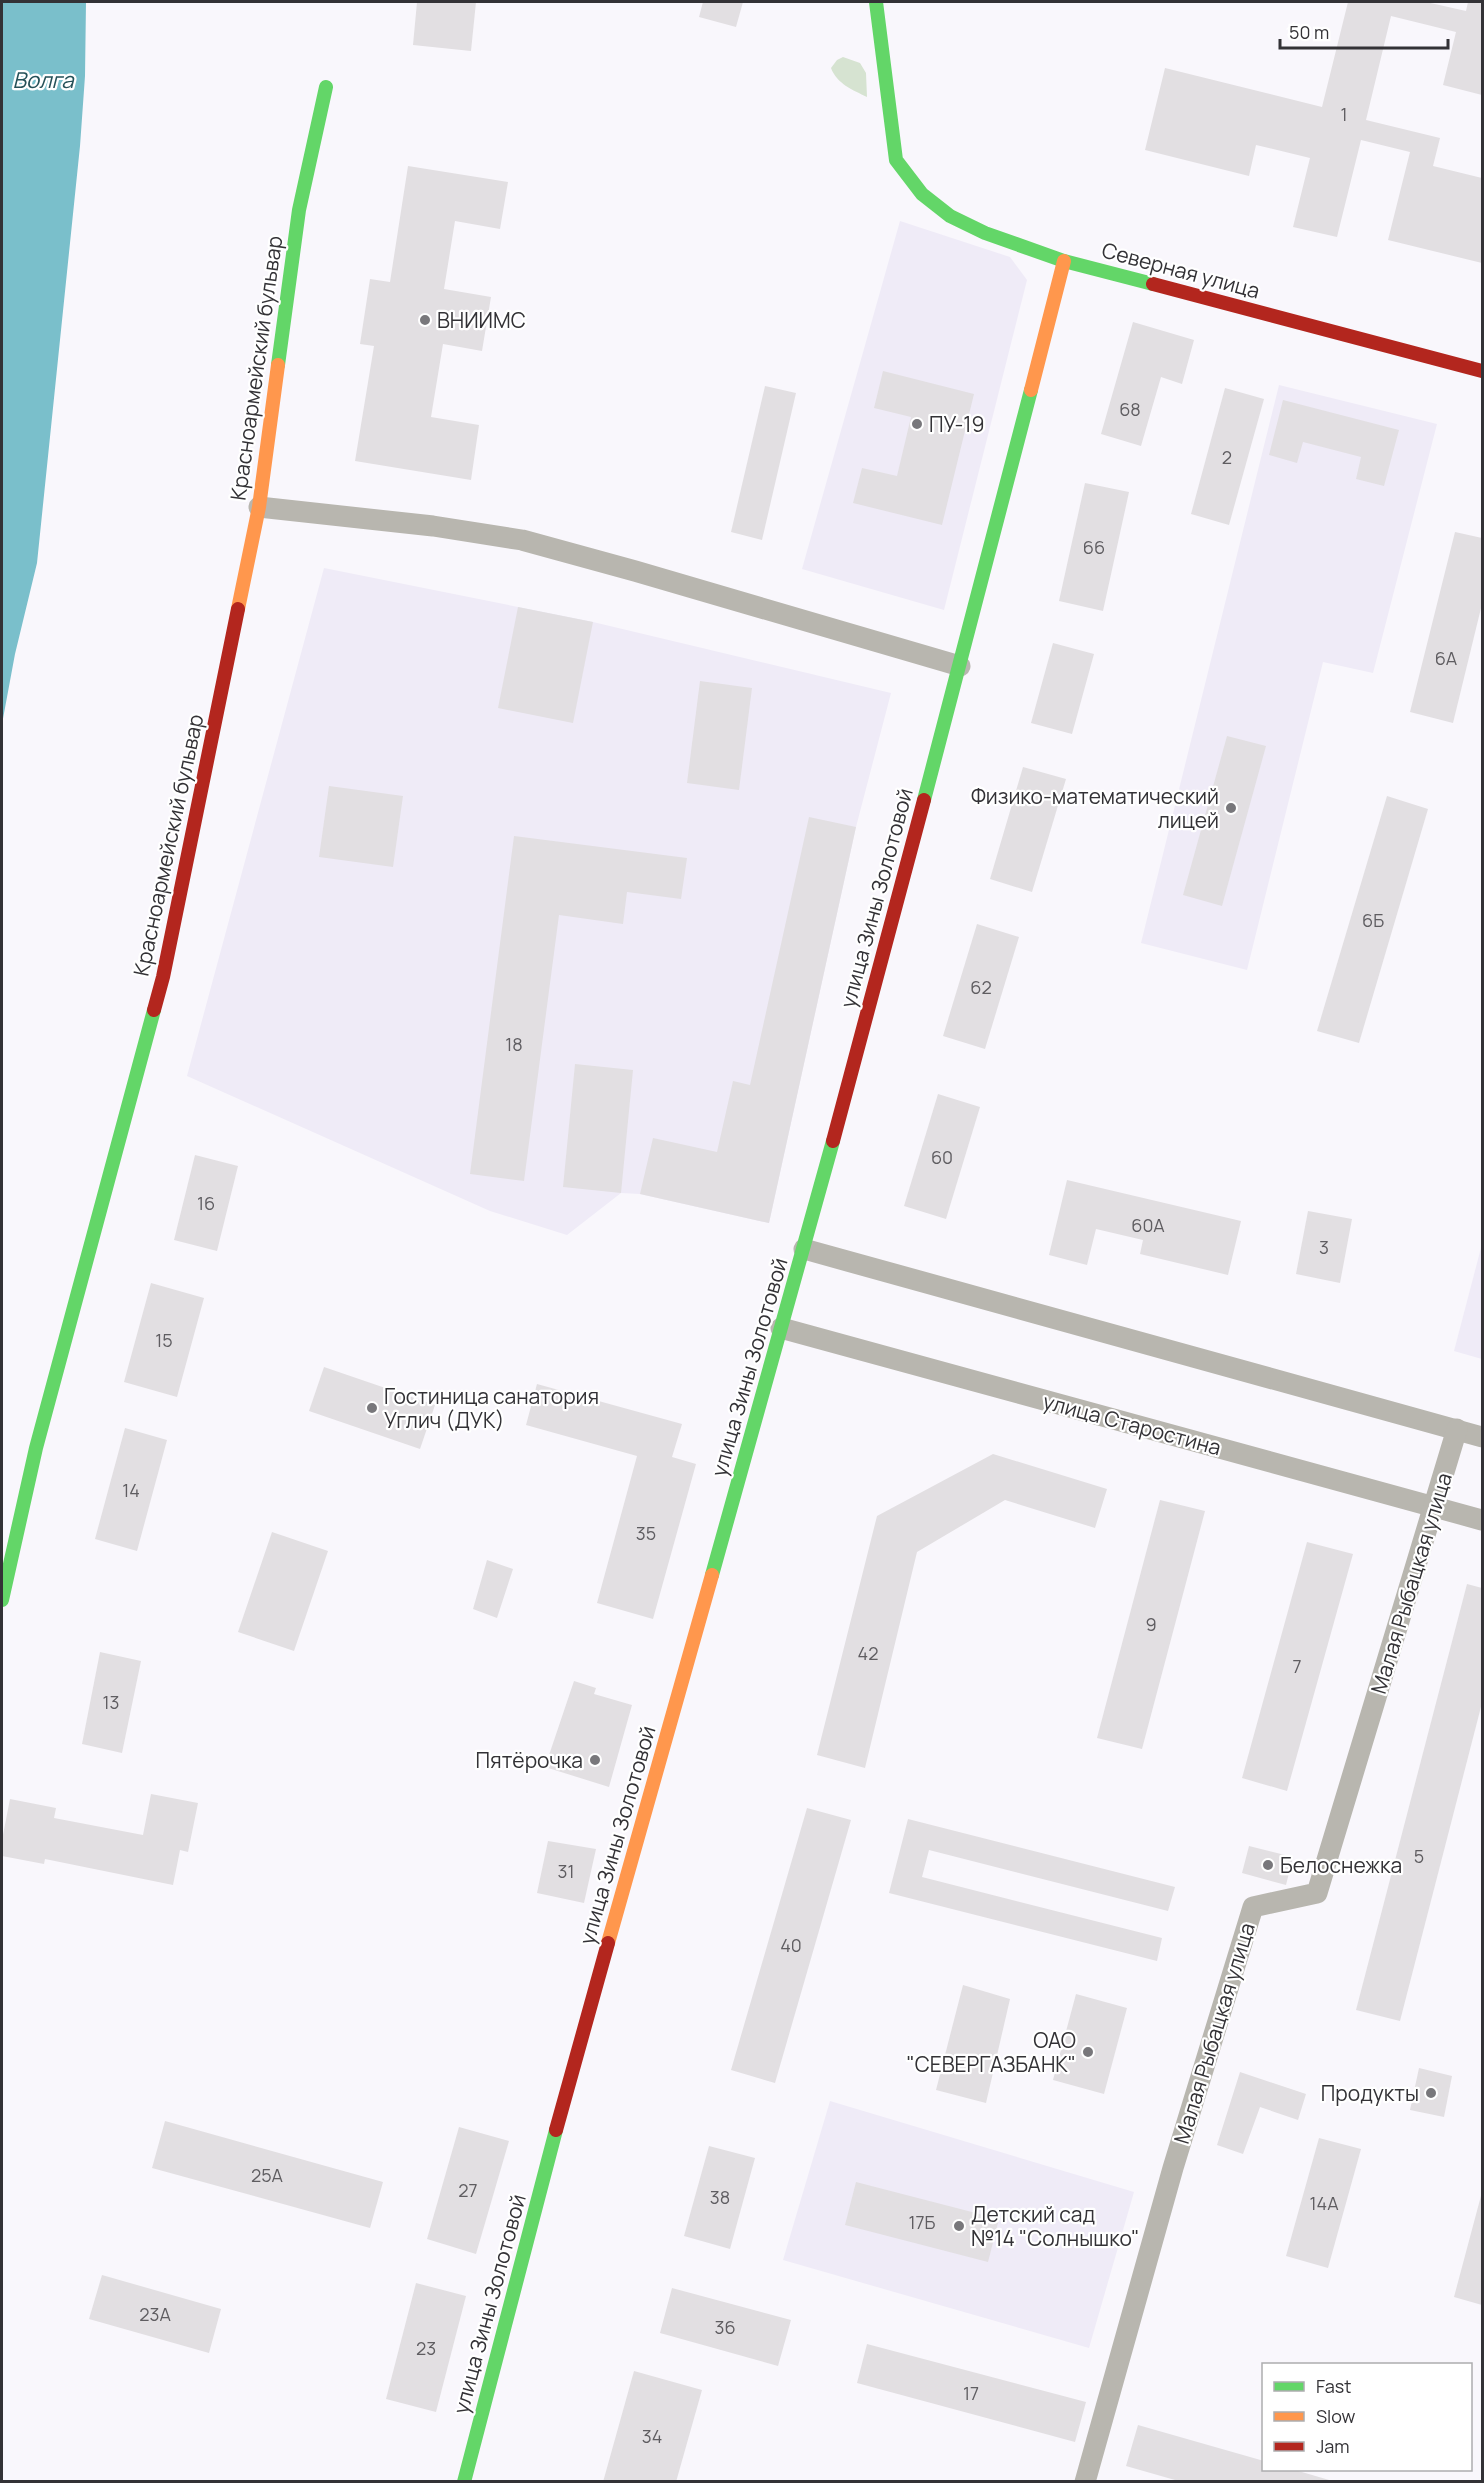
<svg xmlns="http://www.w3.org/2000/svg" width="1484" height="2483" font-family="Manrope,sans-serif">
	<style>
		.built { fill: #efebf7 }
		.green { fill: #d6e3d1 }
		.water { fill: #7abfcb }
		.building { fill: #e2dfe2 }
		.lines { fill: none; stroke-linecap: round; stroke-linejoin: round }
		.street { stroke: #b8b6af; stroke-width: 21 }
		.fast { stroke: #63d668; stroke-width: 14 }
		.slow { stroke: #ff974d; stroke-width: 14 }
		.jam { stroke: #b3261e; stroke-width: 14 }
		.poi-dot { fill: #78777b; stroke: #fff; stroke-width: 2 }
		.labels { text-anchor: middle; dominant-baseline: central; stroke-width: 4.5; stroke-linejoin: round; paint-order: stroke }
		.number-label { font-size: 18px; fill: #5f5d61 }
		.street-label { font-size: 21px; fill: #333236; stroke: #fff }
		.poi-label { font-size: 21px; fill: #333236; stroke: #fff; text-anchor: start }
		.water-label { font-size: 22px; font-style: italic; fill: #255158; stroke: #fff }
	</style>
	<rect width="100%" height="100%" fill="#f9f7fc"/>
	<g class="built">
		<polygon points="900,221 1010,257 1027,280 944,610 802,569"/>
		<polygon points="1279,385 1437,424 1373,673 1323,662 1247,970 1141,943"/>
		<polygon points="324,568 593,622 891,693 856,827 769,1223 640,1194 621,1193 567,1235 490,1211 187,1076"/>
		<polygon points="1482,1244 1482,1359 1454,1351"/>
		<polygon points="830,2101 1134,2192 1089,2348 783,2260"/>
	</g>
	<path class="green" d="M843,57L860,63L866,73L867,97C853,90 837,84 831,68L837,60Z"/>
	<polygon class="water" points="2,2 86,2 85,76 80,146 37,563 15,654 2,724"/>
	<g class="building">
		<polygon points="417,2 476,2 471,51 413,45"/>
		<polygon points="703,2 743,2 736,27 699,17"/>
		<polygon points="1348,2 1426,2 1466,11 1468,2 1482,2 1482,95 1443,85 1456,32 1391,16 1366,120 1440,138 1433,166 1482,178 1482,263 1388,240 1410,152 1361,140 1337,237 1293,227 1310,158 1256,145 1249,176 1145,150 1165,68 1322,107"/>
		<polygon points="408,166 508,182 500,229 455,221 444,289 491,297 482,351 443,344 431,417 479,425 471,480 355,461 374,346 360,344 370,279 390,282"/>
		<polygon points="1133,322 1194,340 1182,384 1161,377 1141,446 1101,434"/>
		<polygon points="883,371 974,394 942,525 853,503 862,468 897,476 911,417 874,408"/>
		<polygon points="765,386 796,393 762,540 731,532"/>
		<polygon points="1225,388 1264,399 1229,525 1191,514"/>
		<polygon points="1283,400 1399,430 1384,486 1356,479 1361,457 1303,442 1297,463 1269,455"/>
		<polygon points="1085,483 1129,492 1103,611 1059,601"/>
		<polygon points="1455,532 1482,538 1482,604 1453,723 1410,712"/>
		<polygon points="518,607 593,622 573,723 498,708"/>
		<polygon points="1053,643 1094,654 1072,734 1031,723"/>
		<polygon points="700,681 752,688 739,790 687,783"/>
		<polygon points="1227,736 1266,746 1222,906 1183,895"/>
		<polygon points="1023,767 1066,779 1032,892 990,879"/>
		<polygon points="329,786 403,796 393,867 319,857"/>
		<polygon points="1387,796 1428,809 1359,1043 1317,1031"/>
		<polygon points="809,817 856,827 769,1223 640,1194 653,1138 717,1152 733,1081 750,1085"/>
		<polygon points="514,836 687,858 681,899 627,892 623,924 559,915 524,1181 470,1174"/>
		<polygon points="977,924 1019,937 985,1049 943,1036"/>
		<polygon points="575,1064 633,1070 621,1193 563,1187"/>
		<polygon points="938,1094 980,1107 946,1219 904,1206"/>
		<polygon points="195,1155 238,1166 217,1251 174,1240"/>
		<polygon points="1067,1180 1241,1221 1228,1275 1140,1254 1143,1240 1096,1229 1087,1265 1049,1255"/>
		<polygon points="1308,1211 1352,1219 1340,1283 1296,1274"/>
		<polygon points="151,1283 204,1298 177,1397 124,1382"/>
		<polygon points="324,1367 435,1405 420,1449 309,1411"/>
		<polygon points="537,1384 682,1424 672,1457 696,1464 653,1619 597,1603 637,1456 526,1425"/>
		<polygon points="125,1428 167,1440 137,1551 95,1539"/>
		<polygon points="993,1454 1107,1489 1095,1528 1005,1500 917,1552 865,1768 817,1755 877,1516"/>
		<polygon points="1160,1500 1205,1511 1142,1749 1097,1738"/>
		<polygon points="272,1532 328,1551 294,1651 238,1632"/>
		<polygon points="1307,1542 1353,1554 1287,1791 1242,1778"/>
		<polygon points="487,1560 513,1569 497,1618 473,1609"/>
		<polygon points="1467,1584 1482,1588 1482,1703 1400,2021 1356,2010"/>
		<polygon points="100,1652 141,1661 122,1753 82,1744"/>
		<polygon points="574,1681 596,1688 594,1694 632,1705 609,1787 545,1767"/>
		<polygon points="151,1794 198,1803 188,1852 180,1850 173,1885 45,1859 44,1864 2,1856 2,1840 10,1799 56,1808 54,1818 143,1835"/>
		<polygon points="807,1808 851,1820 775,2083 731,2070"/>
		<polygon points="908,1819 1175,1887 1168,1911 929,1850 922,1877 1162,1938 1157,1961 889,1893"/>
		<polygon points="548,1841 596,1849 584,1903 537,1893"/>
		<polygon points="1249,1846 1293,1857 1286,1885 1242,1873"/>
		<polygon points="963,1985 1010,1999 986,2103 936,2090"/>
		<polygon points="1076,1994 1127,2008 1104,2094 1053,2080"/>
		<polygon points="1419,2068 1452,2076 1444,2117 1410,2110"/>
		<polygon points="1240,2072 1306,2094 1298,2120 1260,2107 1243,2154 1217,2145"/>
		<polygon points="165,2121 383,2182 370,2228 152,2168"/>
		<polygon points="459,2127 509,2141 476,2254 427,2239"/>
		<polygon points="1319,2138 1361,2149 1328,2268 1286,2256"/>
		<polygon points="709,2146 755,2158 730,2249 684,2236"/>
		<polygon points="856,2182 999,2219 988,2262 845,2225"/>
		<polygon points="1482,2192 1482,2305 1454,2297"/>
		<polygon points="102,2275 221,2309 209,2353 89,2319"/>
		<polygon points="416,2283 466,2296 436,2412 386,2399"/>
		<polygon points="672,2288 791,2320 778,2366 660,2333"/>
		<polygon points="867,2344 1086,2402 1075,2442 857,2383"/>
		<polygon points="634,2371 702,2390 676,2482 603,2482"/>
		<polygon points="1138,2425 1264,2461 1264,2470 1295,2470 1336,2482 1182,2482 1126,2466"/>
	</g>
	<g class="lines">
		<g class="street">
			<polyline points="259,507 433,526 522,540 635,571 960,666"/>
			<polyline points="804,1249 1482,1437"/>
			<polyline points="781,1328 1482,1520"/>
			<polyline points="1085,2482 1173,2168 1253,1907 1317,1893 1457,1429"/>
		</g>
		<g class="fast">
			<polyline points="876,2 896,160 922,194 950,216 985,233 1064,261 1153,284"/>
			<polyline points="278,365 299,210 326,87"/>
			<polyline points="924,800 1031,390"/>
			<polyline points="712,1575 833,1141"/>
			<polyline points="2,1600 36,1448 154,1010"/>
			<polyline points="464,2482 556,2130"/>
		</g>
		<g class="slow">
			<polyline points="1031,390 1064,261"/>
			<polyline points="238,609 259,507 278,365"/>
			<polyline points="608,1943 712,1575"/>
		</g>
		<g class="jam">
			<polyline points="1153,284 1482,371"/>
			<polyline points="154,1010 163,977 238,609"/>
			<polyline points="833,1141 924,800"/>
			<polyline points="556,2130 608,1943"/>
		</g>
	</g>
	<g class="poi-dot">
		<circle cx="425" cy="320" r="6"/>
		<circle cx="917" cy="424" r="6"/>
		<circle cx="1231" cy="808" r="6"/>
		<circle cx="372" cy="1408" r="6"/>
		<circle cx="595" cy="1760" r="6"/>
		<circle cx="1268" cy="1865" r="6"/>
		<circle cx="1088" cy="2052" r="6"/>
		<circle cx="1431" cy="2093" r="6"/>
		<circle cx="959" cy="2226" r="6"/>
	</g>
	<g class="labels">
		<g class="number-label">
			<text x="1344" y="114">1</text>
			<text x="1130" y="409">68</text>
			<text x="1227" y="457">2</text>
			<text x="1094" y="547">66</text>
			<text x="1446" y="658">6А</text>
			<text x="1373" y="920">6Б</text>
			<text x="981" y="987">62</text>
			<text x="514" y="1044">18</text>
			<text x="942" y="1157">60</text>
			<text x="206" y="1203">16</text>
			<text x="1148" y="1225">60А</text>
			<text x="1324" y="1247">3</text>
			<text x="164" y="1340">15</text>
			<text x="131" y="1490">14</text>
			<text x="646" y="1533">35</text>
			<text x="1151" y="1624">9</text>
			<text x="868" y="1653">42</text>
			<text x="1297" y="1666">7</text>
			<text x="111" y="1702">13</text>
			<text x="1419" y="1856">5</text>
			<text x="566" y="1871">31</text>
			<text x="791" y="1945">40</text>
			<text x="267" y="2175">25А</text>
			<text x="468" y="2190">27</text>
			<text x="720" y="2197">38</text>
			<text x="1324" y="2203">14А</text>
			<text x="922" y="2222">17Б</text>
			<text x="155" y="2314">23А</text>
			<text x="725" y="2327">36</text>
			<text x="426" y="2348">23</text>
			<text x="971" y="2393">17</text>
			<text x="652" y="2436">34</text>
		</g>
		<g class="street-label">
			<text transform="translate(1181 270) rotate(15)">Северная улица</text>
			<text transform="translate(256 368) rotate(-82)">Красноармейский бульвар</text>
			<text transform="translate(168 845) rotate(-78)">Красноармейский бульвар</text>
			<text transform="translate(876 898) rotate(-75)">улица Зины Золотовой</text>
			<text transform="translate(749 1367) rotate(-74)">улица Зины Золотовой</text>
			<text transform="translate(1132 1424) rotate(15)">улица Старостина</text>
			<text transform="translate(1411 1583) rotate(-73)">Малая Рыбацкая улица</text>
			<text transform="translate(617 1835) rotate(-74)">улица Зины Золотовой</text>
			<text transform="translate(1214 2033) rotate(-73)">Малая Рыбацкая улица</text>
			<text transform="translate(489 2304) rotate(-75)">улица Зины Золотовой</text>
		</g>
		<g class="poi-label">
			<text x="437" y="320">ВНИИМС</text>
			<text x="929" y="424">ПУ-19</text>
			<text x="1219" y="796" text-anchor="end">Физико-математический<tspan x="1219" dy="24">лицей</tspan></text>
			<text x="384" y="1396">Гостиница санатория<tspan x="384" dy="24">Углич (ДУК)</tspan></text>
			<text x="583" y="1760" text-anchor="end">Пятёрочка</text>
			<text x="1280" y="1865">Белоснежка</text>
			<text x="1076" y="2040" text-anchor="end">ОАО<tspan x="1076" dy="24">"СЕВЕРГАЗБАНК"</tspan></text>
			<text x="1419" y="2093" text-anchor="end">Продукты</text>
			<text x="971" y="2214">Детский сад<tspan x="971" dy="24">№14 "Солнышко"</tspan></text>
		</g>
		<g class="water-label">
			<text x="43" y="80">Волга</text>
		</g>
	</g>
	<rect width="1484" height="2483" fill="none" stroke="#333236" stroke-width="6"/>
	<rect x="1262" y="2363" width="210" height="108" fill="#ffffff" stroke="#adadaf" stroke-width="1.5"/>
	<rect x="1274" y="2382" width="30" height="9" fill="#63d668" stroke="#adadaf" stroke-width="1.5"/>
	<text x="1316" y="2393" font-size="18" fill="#333236">Fast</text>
	<rect x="1274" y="2412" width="30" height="9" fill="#ff974d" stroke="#adadaf" stroke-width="1.5"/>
	<text x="1316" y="2423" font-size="18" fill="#333236">Slow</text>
	<rect x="1274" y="2442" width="30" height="9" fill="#b3261e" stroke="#adadaf" stroke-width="1.5"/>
	<text x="1316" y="2453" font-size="18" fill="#333236">Jam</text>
	<path d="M1280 39v9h168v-9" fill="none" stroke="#333236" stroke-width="3"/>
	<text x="1289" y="39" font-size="18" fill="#333236" stroke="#ffffff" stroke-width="4.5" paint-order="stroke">50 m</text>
</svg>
